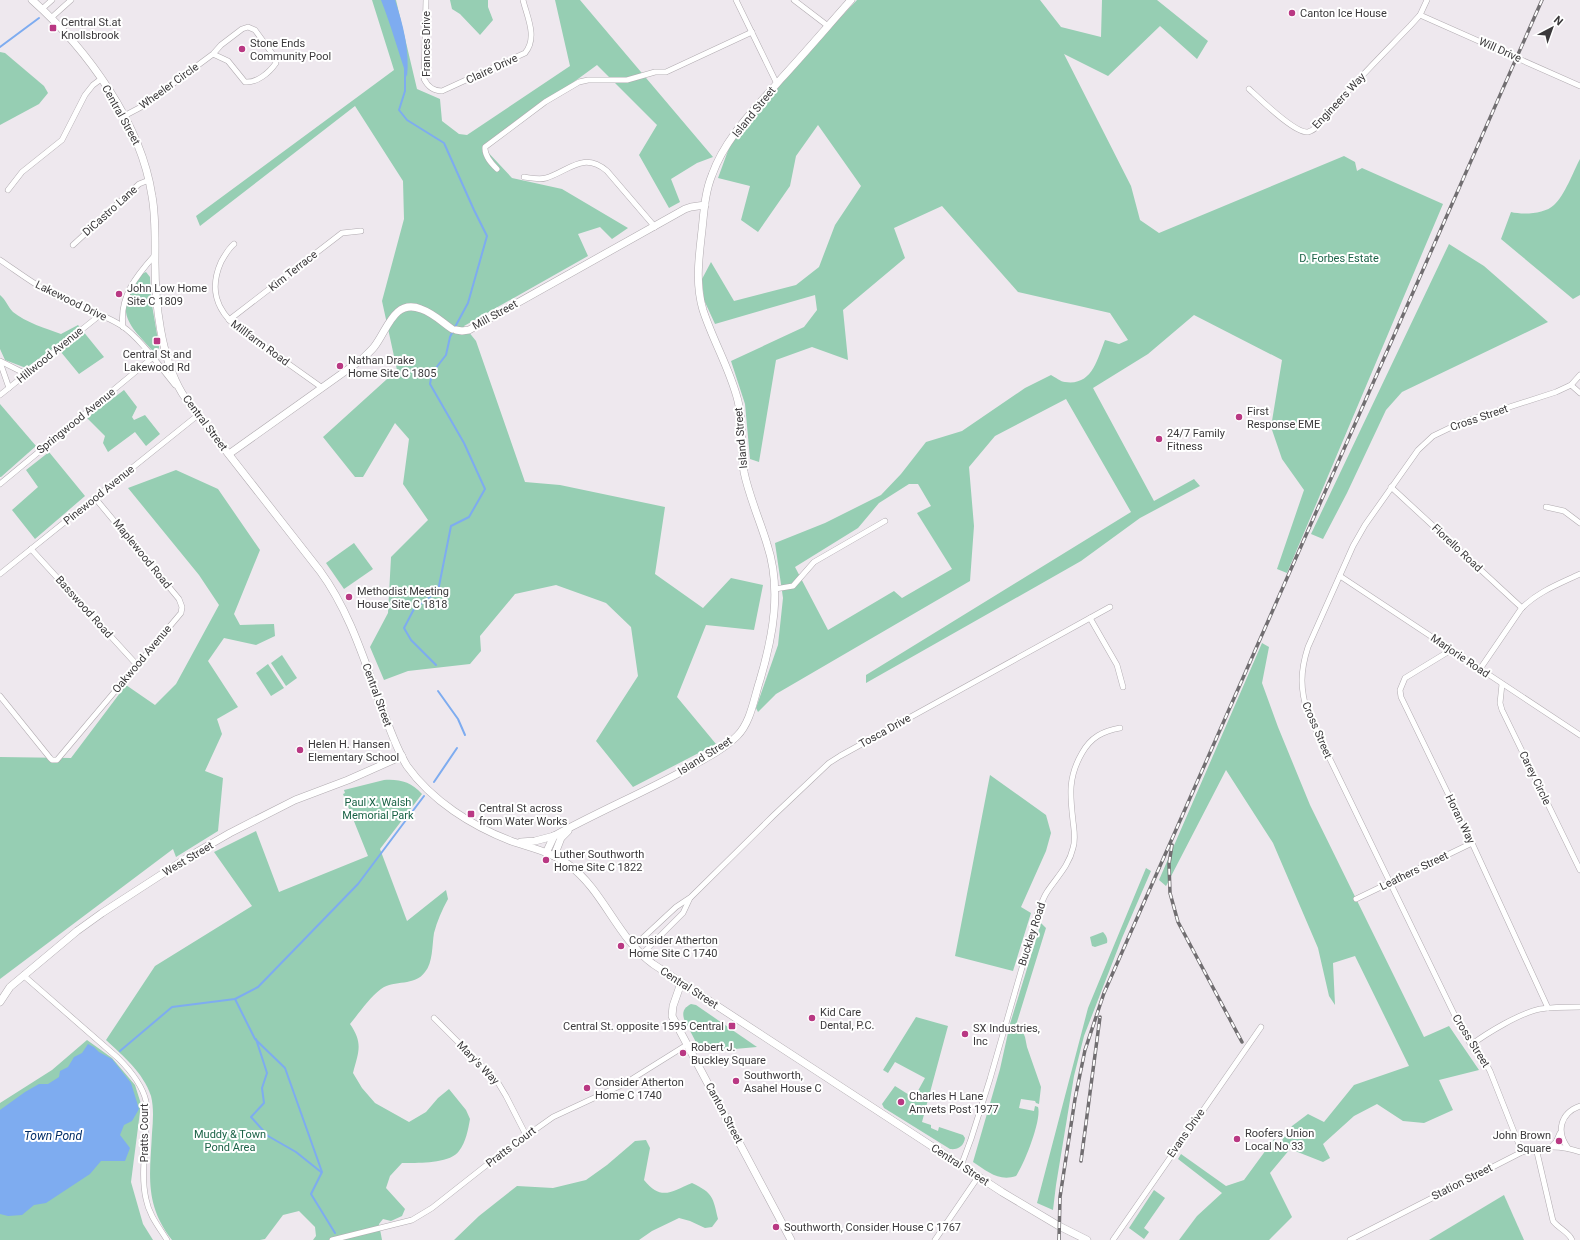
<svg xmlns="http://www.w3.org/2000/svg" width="1580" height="1240" font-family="Roboto,sans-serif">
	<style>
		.green { fill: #96ceb3; fill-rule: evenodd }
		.water { fill: #7eacf0 }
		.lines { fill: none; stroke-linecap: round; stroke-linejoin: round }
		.stream { stroke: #7eacf0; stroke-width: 2 }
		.street-casing { stroke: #b1abb0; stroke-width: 6 }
		.secondary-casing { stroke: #b1abb0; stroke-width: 8 }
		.street { stroke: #fff; stroke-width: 5 }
		.secondary { stroke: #fff; stroke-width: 7 }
		.rail-casing { stroke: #716e71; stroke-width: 3.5 }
		.rail { stroke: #fff; stroke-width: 2; stroke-dasharray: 6; stroke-linecap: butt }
		.poi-dot { fill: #b93883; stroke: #fff; stroke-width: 1.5 }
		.labels { text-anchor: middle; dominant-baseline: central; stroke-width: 4; stroke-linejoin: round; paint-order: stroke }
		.poi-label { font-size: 11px; fill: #3b393b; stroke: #fff; text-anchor: start }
		.street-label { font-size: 11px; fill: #3b393b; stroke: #fff }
		.park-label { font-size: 11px; fill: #1b6347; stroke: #fff }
		.water-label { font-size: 12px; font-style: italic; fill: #022d68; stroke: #fff }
	</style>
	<rect width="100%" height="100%" fill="#eee8ee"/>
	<g class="green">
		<polygon points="372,0 396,0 417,89 440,99 442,121 459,134 467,135 570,66 555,0 580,0 713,157 697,163 671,179 680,202 669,208 639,155 657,125 597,65 484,148 512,178 562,189 628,228 612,239 600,227 578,234 588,256 464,326 476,341 525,482 560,485 665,507 655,574 703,608 731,578 763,585 754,630 706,625 677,697 716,744 633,787 596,741 638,676 631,627 606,603 556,585 515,594 480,636 481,651 470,664 408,671 384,680 370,647 388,613 391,557 428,520 403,484 409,439 395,423 363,477 355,477 323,437 397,370 382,301 404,219 403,181 355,106 200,226 196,216 394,70"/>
		<polygon points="450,0 488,0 488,7 493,20 480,35 460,14 452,9"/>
		<path d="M857,0H1040L1061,27L1101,37L1102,0H1157L1208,41L1197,59L1160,26L1108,76L1064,54L1131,186L1140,220L1159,233L1344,156L1355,162L1357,171L1362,168L1443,204L1287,573L1277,569L1304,490L1282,459L1271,427L1282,360L1194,315L1148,354L1093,388L1154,501L1194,479L1200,486L1140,518L1081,561L866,683V675L1131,512L1066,399L995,436L969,467L974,526L970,581L776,694L758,712L756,708L778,645L783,598L775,543L825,523L881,495L901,474L926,442L962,431L1025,388L1051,375C1055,377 1061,382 1065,382C1092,386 1097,360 1105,340L1119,344L1128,340L1110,313L1018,292L942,206L894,228L905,258L843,310L848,360L812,347L776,360L759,462L750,459L745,404L731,361L804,327L817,310L815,295L715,324L704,300L702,279L711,262L734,301L796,285L819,267L835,225L861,186L818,125L796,156L790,186L758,232L741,220L750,186L718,178L737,126ZM909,484H918L931,506L917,513L952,569L902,598L894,591L828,630L795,567L858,528L879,503Z"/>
		<polygon points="0,52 5,53 44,86 48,93 39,104 0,125"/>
		<path d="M1580,159V295L1573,299L1501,239L1511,212C1523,215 1545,214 1554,205C1565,195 1573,172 1580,159Z"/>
		<polygon points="1449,244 1484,266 1548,322 1402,392 1386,410 1347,493 1323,539 1311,534"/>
		<path d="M146,272L150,277L151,299L159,346V348L156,352L153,351L150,348C140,336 124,323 126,306C126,300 130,294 133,288C135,282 140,274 146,272Z"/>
		<path d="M0,295C6,300 8,307 13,312C25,322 47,329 61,334L78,325L104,357L79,374L56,346L26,368L5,360L0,349Z"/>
		<polygon points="124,390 137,407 132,417 134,420 145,415 160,434 146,446 135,432 108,452 103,443 105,436 87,418"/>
		<polygon points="0,404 36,446 1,477 0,477"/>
		<polygon points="49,452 85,496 35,539 12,510 38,487 26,470"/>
		<polygon points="176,470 218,489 260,550 234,614 240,625 274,624 275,636 256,645 224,638 208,661 238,707 217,719 222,734 205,771 223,778 218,831 176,857 173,849 0,979 0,757 71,758 126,685 155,705 176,684 219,605 199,575 128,488"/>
		<polygon points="354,543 373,569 344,589 326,563"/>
		<polygon points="1262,643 1269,647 1262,683 1278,727 1310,805 1424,1037 1449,1026 1479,1070 1439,1080 1453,1110 1424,1123 1403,1121 1377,1104 1354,1116 1323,1144 1330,1158 1323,1162 1290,1149 1270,1173 1292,1217 1269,1240 1179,1240 1197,1216 1222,1193 1178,1159 1181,1154 1226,1186 1244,1180 1274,1139 1280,1143 1292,1126 1308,1114 1324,1122 1354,1085 1409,1066 1355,956 1333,963 1335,1005 1329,996 1318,948 1273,843 1226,770 1166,886 1159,880"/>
		<polygon points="282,655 297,678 286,686 271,663"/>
		<polygon points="268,664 284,688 271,696 256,673"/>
		<polygon points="990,775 1046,815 1051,833 1046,851 1021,907 1031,913 1013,971 955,956"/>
		<path d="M384,780C400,779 411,782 422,794L380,849L407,921L446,890L448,899C442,910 437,921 434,933C432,945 433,963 425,972C414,987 395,979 381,989C369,998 360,1012 350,1024C363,1043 359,1051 353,1073L362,1088L375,1103L409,1122L426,1112L438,1098L449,1089L466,1110L470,1119C468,1130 466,1142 459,1151C450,1164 416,1163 402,1163L390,1176L386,1188L405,1209L402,1216L391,1221L383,1219L379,1224L382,1240H313L316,1236L315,1227L299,1211L283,1215L265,1239L260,1240H172C144,1204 150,1175 152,1133C153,1121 154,1108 151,1096C143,1072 123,1056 106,1040L155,966L252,906L214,852L256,831L279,892L368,856L343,794L345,793L344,790Z"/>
		<polygon points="1146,868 1151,871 1122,938 1084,1036 1074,1076 1056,1185 1053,1210 1037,1203 1088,1008"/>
		<path d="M1041,923L1046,928L1017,1022L1018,1026L1022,1030L1025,1037L1027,1047L1041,1087L1039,1104L1036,1103L1035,1101L1021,1099L1019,1108L1034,1111L1035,1106L1038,1107C1042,1119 1024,1165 1016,1176C999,1182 987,1171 973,1162L1000,1069L1010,1024Z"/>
		<path d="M1103,932C1106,935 1108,939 1107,943L1095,947L1092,946L1090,937Z"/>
		<path d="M691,1004L696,1005L757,1047L701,1052L684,1019C682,1011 684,1008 691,1004Z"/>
		<path d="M916,1017L948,1026L922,1122L931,1125V1128L938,1131L939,1127L963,1135L965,1138C964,1146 958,1150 950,1149L884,1108L882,1104L895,1086L914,1098L925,1078L895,1062L888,1073L883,1070Z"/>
		<polygon points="87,1040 112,1058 135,1085 141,1104 131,1182 143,1224 153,1240 0,1240 0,1103 52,1070"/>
		<path d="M646,1140L650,1148L644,1180C661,1201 671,1192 692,1183C713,1193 713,1197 718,1219L712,1227L705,1228L690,1221L679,1218L652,1231L639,1240H454L479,1216L517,1186L553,1188L586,1180L607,1165L635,1141Z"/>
		<polygon points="1154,1190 1165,1198 1144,1228 1149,1232 1144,1239 1129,1228"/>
		<polygon points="1504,1195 1524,1240 1429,1240"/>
	</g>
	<g class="water">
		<path d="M381,0H395C403,24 410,51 407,77C398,51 391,25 381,0Z"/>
		<polygon points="88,1044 94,1047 99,1052 112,1059 131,1083 139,1109 132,1121 124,1125 120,1135 130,1148 125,1161 101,1161 90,1174 46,1203 34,1205 22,1215 8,1216 0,1214 0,1110 25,1092 39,1084 48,1084 59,1077 60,1071 68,1067 74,1057 82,1053"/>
	</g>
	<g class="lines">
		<g class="stream">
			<polyline points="0,47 39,18"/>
			<polyline points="405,69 405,91 399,110 407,120 444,143 474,210 487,236 468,303 455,327"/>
			<polyline points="436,665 411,640 404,628 414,609 438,591 451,526 469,517 485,489 464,443 430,384 432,373 446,355 450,337 453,331"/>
			<polyline points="438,691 458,719 465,735"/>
			<polyline points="434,782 457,748"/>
			<polyline points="235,999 255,1039 285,1068 322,1172 311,1194 335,1233"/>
			<polyline points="256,1039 267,1073 262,1088 264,1103 251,1117 268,1136 296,1152 321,1172"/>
			<polyline points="120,1051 172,1007 235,999 258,987 358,884 424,796"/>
		</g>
		<defs>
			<g id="street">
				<path d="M426,0L424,79C428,87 433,91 442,91L525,53C538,37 527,17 523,0"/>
				<polyline points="736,0 777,84"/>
				<polyline points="794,0 828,26"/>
				<polyline points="42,9 52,0"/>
				<polyline points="1420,15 1580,86"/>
				<polyline points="51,18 71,0"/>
				<path d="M1249,89C1259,98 1295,134 1308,132C1317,130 1324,118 1330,111C1355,82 1383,54 1410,26L1420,15L1427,0"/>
				<path d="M124,116L143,106L213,54L221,45L242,29L248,27L255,30L274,56L276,63C269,73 257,83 245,82L228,61L213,54"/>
				<path d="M497,169C492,164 484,156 485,147L545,102L579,82L588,80H627L655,72H666L752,32"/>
				<path d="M524,177C531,178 539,180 546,178C569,171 583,151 607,171L655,227"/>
				<polyline points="8,190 22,172 62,140 85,95 93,85 101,79"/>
				<path d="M234,244C228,249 225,255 221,262C209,289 216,310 238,328L321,387"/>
				<polyline points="73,245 139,184 149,180"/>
				<path d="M0,260C18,272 36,286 56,296C78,307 102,313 122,326C140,338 161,368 175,385"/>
				<polyline points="229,320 342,233 361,231"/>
				<path d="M123,327C119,297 136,276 155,255"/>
				<polyline points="0,361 26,374"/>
				<polyline points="0,362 9,388"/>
				<polyline points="1571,385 1580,393"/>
				<polyline points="0,395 100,315"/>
				<polyline points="0,484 152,358"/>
				<polyline points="1391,487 1522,608"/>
				<polyline points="1546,507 1564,511 1580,523"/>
				<polyline points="31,549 137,665"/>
				<polyline points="0,574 198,415"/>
				<polyline points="1340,576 1580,735"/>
				<polyline points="775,589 793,586 814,562 885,521"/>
				<polyline points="1090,618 1117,665 1123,687"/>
				<polyline points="1451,650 1405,678 1400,690 1401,697 1472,843 1548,1008"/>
				<path d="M1480,669L1521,609C1537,592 1559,584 1580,574"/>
				<polyline points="1502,684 1500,703 1502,710 1580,870"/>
				<polyline points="0,696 50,758 52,760 57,760 181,613 182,607 179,599 95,498"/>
				<polyline points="1356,899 1472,843"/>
				<polyline points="633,947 676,907 691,897 773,816 829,763 840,756 1110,607"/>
				<polyline points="641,955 683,913 690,898"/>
				<path d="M23,975L118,1058C130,1070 142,1084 146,1101C147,1106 146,1112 146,1117C147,1144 140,1172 146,1199C149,1215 159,1227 167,1240"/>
				<polyline points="434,1018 497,1081 506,1096 526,1135"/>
				<path d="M1471,1045C1487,1033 1520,1013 1540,1009C1553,1007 1567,1007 1580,1007"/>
				<polyline points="1552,1146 1556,1142 1560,1133"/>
				<path d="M1536,1148L1553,1221C1558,1228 1569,1232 1572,1240"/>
				<path d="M1568,1148C1556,1132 1560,1113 1580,1106"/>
				<path d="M1522,1152L1490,1071L1485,1062L1471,1045L1458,1022L1308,714C1300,689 1300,672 1308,647L1353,546L1365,525L1418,450L1433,436L1460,423L1556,392L1571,385L1580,375"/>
				<path d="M961,1166L971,1139L990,1079L1038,912C1041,905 1043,898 1047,892C1056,878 1069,866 1073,848C1076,839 1074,830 1073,821C1070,795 1068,777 1082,753C1091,737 1103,731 1120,728"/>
				<polyline points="332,1240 412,1220 432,1208 498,1156 553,1117 624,1084 688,1044"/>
				<polyline points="935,1240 978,1177"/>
				<polyline points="1113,1240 1261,1027"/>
				<path d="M1350,1240L1522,1152C1543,1146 1560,1145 1580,1152"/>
			</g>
			<g id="secondary">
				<path d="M32,0C87,49 141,123 152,196C156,218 155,241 155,263C155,303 161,358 182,393C187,401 193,408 198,415L320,571C350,612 364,660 382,708C389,727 396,748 407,766C432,801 472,826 511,841C531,848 552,852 569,865C604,891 617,938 653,964L1002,1192L1059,1226L1087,1240"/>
				<polyline points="456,330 462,331 469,330 685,209 691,207 705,205"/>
				<path d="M229,454L361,360C365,356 370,352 374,347C387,331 394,298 421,309C433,313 442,322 452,329"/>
				<path d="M521,842L535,841L554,836C596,813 640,794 681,772C700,761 722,751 737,736C751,722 754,698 760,680C773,636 782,589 767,544C760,521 749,496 744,472C740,448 744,424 738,401C730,369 713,341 703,310C695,283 699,257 702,230C704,211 705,192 712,175C725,138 755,109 780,80C804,54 827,27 851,0"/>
				<polyline points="546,853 554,836"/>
				<polyline points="554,856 561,838 568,831"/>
				<polyline points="681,983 673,1006 672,1016 791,1240"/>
				<polyline points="0,1002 10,987 77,931 102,913 190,856 230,833 295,800 348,780 402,756"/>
			</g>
		</defs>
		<use href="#street" class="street-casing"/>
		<use href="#secondary" class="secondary-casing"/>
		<use href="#street" class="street"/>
		<use href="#secondary" class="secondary"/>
		<defs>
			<g id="rail">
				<polyline points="1172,845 1169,864 1170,893 1178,922 1242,1042"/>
				<polyline points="1081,1161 1100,1017"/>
				<polyline points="1059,1240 1060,1197 1075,1099 1085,1050 1104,993 1542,0"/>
			</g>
		</defs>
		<use href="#rail" class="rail-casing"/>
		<use href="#rail" class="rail"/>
	</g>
	<g class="poi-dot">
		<circle cx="1292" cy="13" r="4"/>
		<rect x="49" y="24" width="8" height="8" rx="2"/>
		<circle cx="242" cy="49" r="4"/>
		<circle cx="119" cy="294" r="4"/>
		<rect x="153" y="337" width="8" height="8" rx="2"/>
		<circle cx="340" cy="366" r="4"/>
		<circle cx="1239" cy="417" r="4"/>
		<circle cx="1159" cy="439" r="4"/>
		<circle cx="349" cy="597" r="4"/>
		<circle cx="300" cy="750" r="4"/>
		<rect x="467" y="810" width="8" height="8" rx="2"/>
		<circle cx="546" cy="860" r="4"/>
		<circle cx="621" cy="946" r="4"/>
		<circle cx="812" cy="1018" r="4"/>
		<rect x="728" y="1022" width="8" height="8" rx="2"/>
		<circle cx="965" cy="1034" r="4"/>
		<circle cx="683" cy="1053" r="4"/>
		<circle cx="736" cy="1081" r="4"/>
		<circle cx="587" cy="1088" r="4"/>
		<circle cx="901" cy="1102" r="4"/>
		<circle cx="1237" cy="1139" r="4"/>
		<circle cx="1559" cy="1141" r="4"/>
		<circle cx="776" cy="1227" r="4"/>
	</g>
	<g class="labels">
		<g class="poi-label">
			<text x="1300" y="13">Canton Ice House</text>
			<text x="61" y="22">Central St.at<tspan x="61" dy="13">Knollsbrook</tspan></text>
			<text x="250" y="43">Stone Ends<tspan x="250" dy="13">Community Pool</tspan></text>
			<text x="127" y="288">John Low Home<tspan x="127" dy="13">Site C 1809</tspan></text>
			<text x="157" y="354" text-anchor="middle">Central St and<tspan x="157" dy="13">Lakewood Rd</tspan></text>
			<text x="348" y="360">Nathan Drake<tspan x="348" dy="13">Home Site C 1805</tspan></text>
			<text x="1247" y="411">First<tspan x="1247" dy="13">Response EME</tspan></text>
			<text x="1167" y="433">24/7 Family<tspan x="1167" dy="13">Fitness</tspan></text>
			<text x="357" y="591">Methodist Meeting<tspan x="357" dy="13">House Site C 1818</tspan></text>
			<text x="308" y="744">Helen H. Hansen<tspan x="308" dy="13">Elementary School</tspan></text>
			<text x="479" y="808">Central St across<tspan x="479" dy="13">from Water Works</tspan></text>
			<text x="554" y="854">Luther Southworth<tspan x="554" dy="13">Home Site C 1822</tspan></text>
			<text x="629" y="940">Consider Atherton<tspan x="629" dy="13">Home Site C 1740</tspan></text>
			<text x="820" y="1012">Kid Care<tspan x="820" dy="13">Dental, P.C.</tspan></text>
			<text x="724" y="1026" text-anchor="end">Central St. opposite 1595 Central</text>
			<text x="973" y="1028">SX Industries,<tspan x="973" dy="13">Inc</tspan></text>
			<text x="691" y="1047">Robert J.<tspan x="691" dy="13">Buckley Square</tspan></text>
			<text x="744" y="1075">Southworth,<tspan x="744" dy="13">Asahel House C</tspan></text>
			<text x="595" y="1082">Consider Atherton<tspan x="595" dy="13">Home C 1740</tspan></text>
			<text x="909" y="1096">Charles H Lane<tspan x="909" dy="13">Amvets Post 1977</tspan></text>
			<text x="1245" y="1133">Roofers Union<tspan x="1245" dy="13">Local No 33</tspan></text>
			<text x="1551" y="1135" text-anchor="end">John Brown<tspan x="1551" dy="13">Square</tspan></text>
			<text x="784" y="1227">Southworth, Consider House C 1767</text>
		</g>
		<g class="street-label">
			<text transform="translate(426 44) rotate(-90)">Frances Drive</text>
			<text transform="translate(1500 50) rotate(24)">Will Drive</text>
			<text transform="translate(492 69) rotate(-25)">Claire Drive</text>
			<text transform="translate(169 86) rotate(-36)">Wheeler Circle</text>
			<text transform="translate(1339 101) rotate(-47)">Engineers Way</text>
			<text transform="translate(754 112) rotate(-51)">Island Street</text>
			<text transform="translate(121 115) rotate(61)">Central Street</text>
			<text transform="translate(110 211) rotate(-42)">DiCastro Lane</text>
			<text transform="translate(293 271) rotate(-38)">Kim Terrace</text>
			<text transform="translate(71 301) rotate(26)">Lakewood Drive</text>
			<text transform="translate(495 315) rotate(-29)">Mill Street</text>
			<text transform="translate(260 343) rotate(36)">Millfarm Road</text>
			<text transform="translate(50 355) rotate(-39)">Hillwood Avenue</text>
			<text transform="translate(1479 418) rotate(-19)">Cross Street</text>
			<text transform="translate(76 421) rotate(-39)">Springwood Avenue</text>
			<text transform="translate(205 423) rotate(53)">Central Street</text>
			<text transform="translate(741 438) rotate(-95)">Island Street</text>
			<text transform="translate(99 495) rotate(-39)">Pinewood Avenue</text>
			<text transform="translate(1457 548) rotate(43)">Fiorello Road</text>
			<text transform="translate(142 554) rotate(51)">Maplewood Road</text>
			<text transform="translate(84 607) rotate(48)">Basswood Road</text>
			<text transform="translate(1460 656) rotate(34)">Marjorie Road</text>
			<text transform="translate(142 659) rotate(-50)">Oakwood Avenue</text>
			<text transform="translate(377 695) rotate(70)">Central Street</text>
			<text transform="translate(1317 730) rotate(67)">Cross Street</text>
			<text transform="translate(885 731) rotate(-29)">Tosca Drive</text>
			<text transform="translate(705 756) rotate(-32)">Island Street</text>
			<text transform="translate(1535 778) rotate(64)">Carey Circle</text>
			<text transform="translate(1460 819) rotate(64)">Horan Way</text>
			<text transform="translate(188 859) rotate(-31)">West Street</text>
			<text transform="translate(1414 871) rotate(-26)">Leathers Street</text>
			<text transform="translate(1032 934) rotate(-72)">Buckley Road</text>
			<text transform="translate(689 988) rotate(33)">Central Street</text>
			<text transform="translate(1471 1041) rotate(58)">Cross Street</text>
			<text transform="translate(478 1063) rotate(46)">Mary's Way</text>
			<text transform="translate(724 1113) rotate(62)">Canton Street</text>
			<text transform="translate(144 1133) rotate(-90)">Pratts Court</text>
			<text transform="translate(1186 1133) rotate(-55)">Evans Drive</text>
			<text transform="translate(511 1147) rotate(-37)">Pratts Court</text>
			<text transform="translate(960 1165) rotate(33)">Central Street</text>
			<text transform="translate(1462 1182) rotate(-27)">Station Street</text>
		</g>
		<g class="park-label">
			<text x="1339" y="258">D. Forbes Estate</text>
			<text x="378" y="802">Paul X. Walsh<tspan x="378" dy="13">Memorial Park</tspan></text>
			<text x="230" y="1134">Muddy &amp; Town<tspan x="230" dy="13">Pond Area</tspan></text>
		</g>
		<g class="water-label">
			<text x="53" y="1136">Town Pond</text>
		</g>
	</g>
	<g transform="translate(1552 28) rotate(41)" stroke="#ffffff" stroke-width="3" paint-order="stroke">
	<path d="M0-3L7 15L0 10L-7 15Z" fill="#3b393b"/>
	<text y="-6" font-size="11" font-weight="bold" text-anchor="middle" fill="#3b393b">N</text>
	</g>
</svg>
